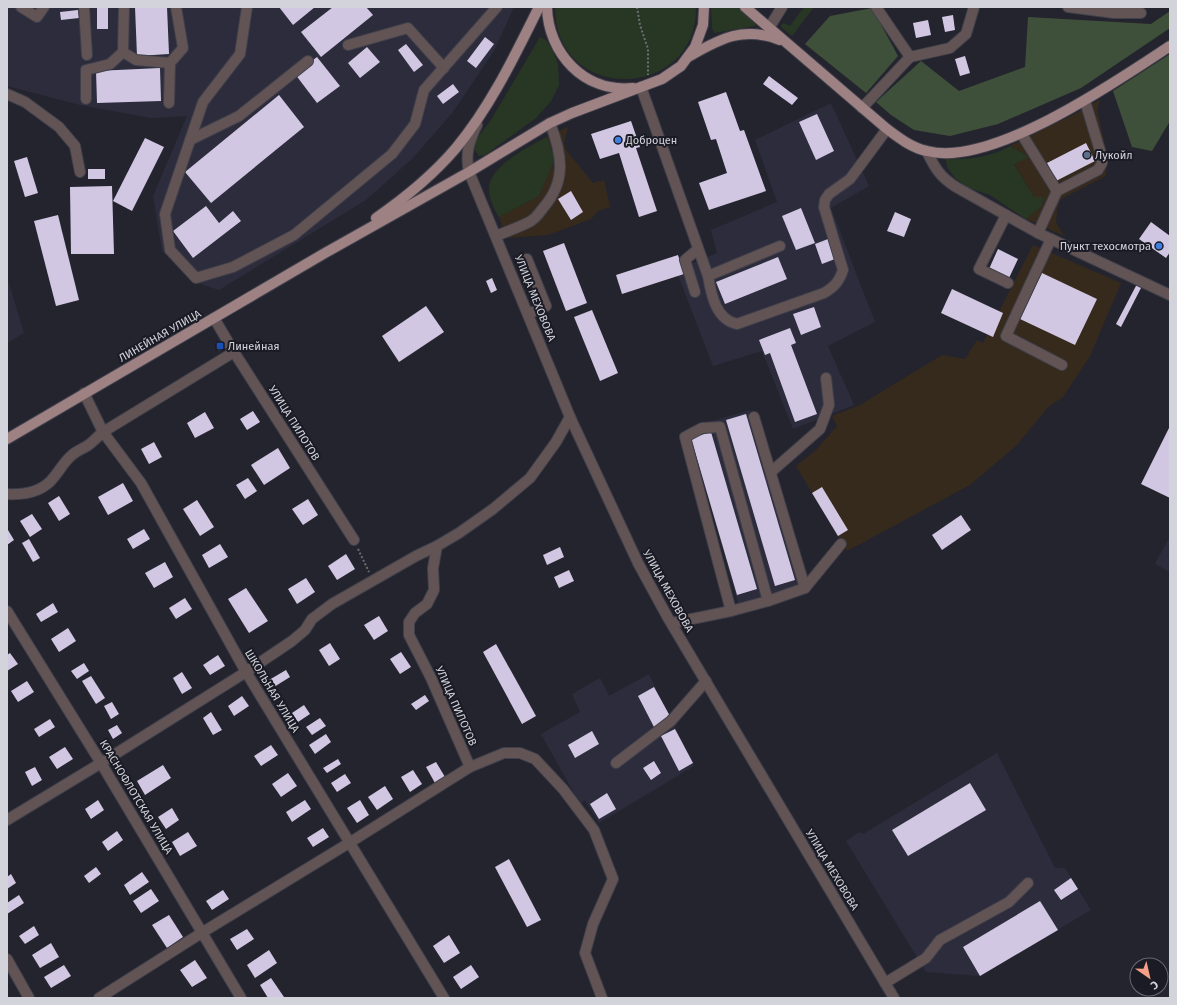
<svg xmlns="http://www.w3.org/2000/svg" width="1177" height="1005" font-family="'Fira Sans',sans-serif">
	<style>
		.commercial { fill: #362a1c }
		.built { fill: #2c2c3c }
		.green { fill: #283723 }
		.forest { fill: #3f503a }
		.building { fill: #d2c7e3 }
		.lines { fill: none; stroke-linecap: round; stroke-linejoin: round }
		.minor-casing { stroke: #40404b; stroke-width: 12 }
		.major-casing { stroke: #40404b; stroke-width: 12 }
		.path { stroke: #6d6d76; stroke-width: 2; stroke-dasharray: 2 2; stroke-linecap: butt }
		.minor { stroke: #625455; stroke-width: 10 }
		.major { stroke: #9d8183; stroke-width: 10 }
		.shop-dot { fill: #3f7fe0; stroke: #1b1b25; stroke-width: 1.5 }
		.service-dot { fill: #5c6f8a; stroke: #1b1b25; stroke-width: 1.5 }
		.transit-dot { fill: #1a4fb4; stroke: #1b1b25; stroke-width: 1.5 }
		.labels { text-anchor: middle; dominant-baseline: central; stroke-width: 4; stroke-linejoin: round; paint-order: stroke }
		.poi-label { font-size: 11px; fill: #d3d3db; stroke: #1b1b25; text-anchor: start }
		.street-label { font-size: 11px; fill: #d3d3db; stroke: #1b1b25 }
	</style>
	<rect width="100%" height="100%" fill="#24242f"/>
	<g class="commercial">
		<polygon points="1101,99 1097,109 1107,154 1106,176 1061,199 1057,209 1056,222 1064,236 1026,219 1042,206 1043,197 1034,197 1014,163 1029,157 1010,146 1073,115"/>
		<polygon points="568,127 564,143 566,150 593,183 604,180 610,207 598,211 591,219 548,235 507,238 499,217 539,196 553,163 553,154 547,137"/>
		<polygon points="1033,245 1121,283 1090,356 1063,397 1048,407 1017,445 970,485 847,551 796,466 816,450 837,426 832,416 860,405 942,355 965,359 977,340 983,343"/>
	</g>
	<g class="built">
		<polygon points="7,7 514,7 494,51 453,112 412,159 366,200 219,290 191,281 162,251 153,196 187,116 151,118 80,105 7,86"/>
		<polygon points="831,103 869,186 831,208 875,322 828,346 854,405 793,429 762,351 713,366 676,270 717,253 711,230 777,202 755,140"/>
		<polygon points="7,277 24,333 7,343"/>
		<polygon points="750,410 771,472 800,585 738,603 688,428"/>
		<polygon points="1170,536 1170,572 1155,564"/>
		<polygon points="649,674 694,766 599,823 585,800 580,804 541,734 580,712 572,694 600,678 609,696"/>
		<polygon points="997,753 1055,868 1065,868 1091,910 980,976 926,972 846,841 859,832 863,834"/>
	</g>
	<g class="green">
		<path d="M555,7H696C698,100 555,106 555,7Z"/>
		<polygon points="711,7 737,7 756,23 755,26 714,33 712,28"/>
		<polygon points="804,7 814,7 792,36 781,27 781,25 784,23 790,26"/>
		<polygon points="540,37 546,40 552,49 558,64 559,85 551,101 536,118 485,155 479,156 474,149 476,140 491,120"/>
		<path d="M547,137L553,154V163L539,196L499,217C495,211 488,196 489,188C490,166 529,146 547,137Z"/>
		<path d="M1010,146L1029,157L1014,164L1034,197H1043L1042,206L1026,219L990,195L969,188L956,179L947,167L946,159C967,160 992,157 1010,146Z"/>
	</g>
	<g class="forest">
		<polygon points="872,8 898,56 866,93 805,44 830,16"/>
		<polygon points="1170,11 1170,28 1081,88 998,124 950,136 914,130 891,115 876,102 921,61 959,91 1025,67 1028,17 1151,24"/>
		<polygon points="1170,54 1170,121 1152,151 1132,147 1113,91"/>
	</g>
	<g class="building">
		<rect x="97" y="7" width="11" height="22"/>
		<polygon points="135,7 167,7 169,54 137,56"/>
		<polygon points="279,7 315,7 293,25"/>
		<polygon points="333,7 366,7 373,15 321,57 301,32"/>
		<polygon points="78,10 79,18 61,20 60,12"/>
		<polygon points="953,15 955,30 945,32 942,17"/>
		<polygon points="928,20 931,35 916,38 913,23"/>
		<polygon points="485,37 494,44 476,68 467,61"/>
		<polygon points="406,44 423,65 414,72 398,50"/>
		<polygon points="367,47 380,62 360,78 348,63"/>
		<polygon points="965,56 970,73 960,76 955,59"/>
		<polygon points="317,57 340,86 317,103 295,74"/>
		<polygon points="160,68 161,101 97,103 96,71"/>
		<polygon points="769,76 798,98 792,105 763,84"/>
		<polygon points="453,84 459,92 443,104 437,96"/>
		<polygon points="726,92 740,131 744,130 766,191 709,210 699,183 727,173 716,139 711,140 698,102"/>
		<polygon points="279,95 304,127 211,203 185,172"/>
		<polygon points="817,114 834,151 816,160 799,122"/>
		<polygon points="631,121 640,147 636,148 657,211 639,217 619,153 600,159 591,134"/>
		<polygon points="145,138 164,147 132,211 113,201"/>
		<polygon points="1086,143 1095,161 1056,181 1047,163"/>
		<polygon points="27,157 38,193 25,197 14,161"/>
		<rect x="88" y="169" width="17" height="10"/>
		<polygon points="112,186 114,254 71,254 70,187"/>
		<polygon points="571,191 583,212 571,220 558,199"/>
		<polygon points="206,206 219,223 233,211 241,221 193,258 173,231"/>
		<polygon points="801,208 815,243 796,250 782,216"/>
		<polygon points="895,212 911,219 904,237 887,231"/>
		<polygon points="58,215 79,300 56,306 34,221"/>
		<polygon points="1151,222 1170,236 1170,252 1166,258 1139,239"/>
		<polygon points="828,239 835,259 822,264 815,244"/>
		<polygon points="564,243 587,303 566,311 543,251"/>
		<polygon points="998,249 1018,259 1009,278 989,269"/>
		<polygon points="678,255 684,274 622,294 616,275"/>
		<polygon points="778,257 787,279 725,304 716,282"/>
		<polygon points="1042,273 1097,299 1075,345 1020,319"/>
		<polygon points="492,278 497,290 491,293 486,281"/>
		<polygon points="1137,284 1142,286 1121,327 1116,324"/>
		<polygon points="952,289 1003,313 993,337 941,313"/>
		<polygon points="426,306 444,332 399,362 382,336"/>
		<polygon points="814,307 821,327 801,335 793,314"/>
		<polygon points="592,310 618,373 600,381 574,317"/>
		<polygon points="790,328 796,343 791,345 817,414 795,422 770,353 765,355 759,340"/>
		<polygon points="224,340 228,346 219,351 216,346"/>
		<polygon points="253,411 260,422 247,430 240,419"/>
		<polygon points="205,412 214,428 195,438 187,423"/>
		<polygon points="746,414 795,580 775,586 726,420"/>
		<polygon points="1170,426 1170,498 1141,484"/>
		<polygon points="711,432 757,589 737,595 691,438"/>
		<polygon points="154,442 162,457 149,464 141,449"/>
		<polygon points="278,448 290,468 264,485 251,465"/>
		<polygon points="248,478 257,491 245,499 236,485"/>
		<polygon points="123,483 133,501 108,515 98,497"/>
		<polygon points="822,487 848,530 838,536 812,493"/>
		<polygon points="59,496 70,514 59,521 48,503"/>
		<polygon points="308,499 318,515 303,525 292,509"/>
		<polygon points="197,500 214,527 200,536 183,509"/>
		<polygon points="32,514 42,529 30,537 20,521"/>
		<polygon points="961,515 971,530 942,550 932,535"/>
		<polygon points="144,529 150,539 133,549 127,539"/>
		<polygon points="8,530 14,540 7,545 7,531"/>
		<polygon points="29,539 40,558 33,562 22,543"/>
		<polygon points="220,544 228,557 209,568 202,555"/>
		<polygon points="560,547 564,557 547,565 543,555"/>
		<polygon points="346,554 355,569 337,580 328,566"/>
		<polygon points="165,562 173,577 154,588 145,573"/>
		<polygon points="569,570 574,581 559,588 554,577"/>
		<polygon points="306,578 315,592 297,604 288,589"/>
		<polygon points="246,588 268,621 249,633 228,599"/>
		<polygon points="185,598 192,609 176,619 169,608"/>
		<polygon points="53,603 58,612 41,622 36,614"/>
		<polygon points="379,616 388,631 374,640 364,625"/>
		<polygon points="68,628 76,641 59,652 51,639"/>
		<polygon points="330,643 340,659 329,666 319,650"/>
		<polygon points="496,644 536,716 522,724 483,652"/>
		<polygon points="401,652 411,667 400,674 390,659"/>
		<polygon points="10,653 18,664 7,671 7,655"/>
		<polygon points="218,655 225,666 210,675 203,665"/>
		<polygon points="84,663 89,671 77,679 71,671"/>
		<polygon points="286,670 290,677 274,687 269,680"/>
		<polygon points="182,672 192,688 182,694 173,678"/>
		<polygon points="91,676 105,698 96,704 82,681"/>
		<polygon points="27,681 34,692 18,702 11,691"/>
		<polygon points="654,687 671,718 654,727 638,696"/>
		<polygon points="425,695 429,701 416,710 411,704"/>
		<polygon points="242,696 249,706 234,716 228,706"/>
		<polygon points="112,702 119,714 111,719 104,706"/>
		<polygon points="304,705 310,714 298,722 292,713"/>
		<polygon points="211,712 222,730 213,735 203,718"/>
		<polygon points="320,718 326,726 312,735 306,727"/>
		<polygon points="50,719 55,727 39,737 34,729"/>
		<polygon points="117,725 122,733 113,739 108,730"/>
		<polygon points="675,729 693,763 679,771 661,736"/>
		<polygon points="592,731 599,744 575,758 568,745"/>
		<polygon points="326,734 331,742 315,754 309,745"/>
		<polygon points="271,745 278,755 261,766 254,756"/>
		<polygon points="65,747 73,759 57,769 49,757"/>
		<polygon points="338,759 341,764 327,773 323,768"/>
		<polygon points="654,761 661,773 651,780 643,768"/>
		<polygon points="436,762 445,777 435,783 426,767"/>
		<polygon points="163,765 171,778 145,795 137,781"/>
		<polygon points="35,767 42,780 32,786 25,772"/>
		<polygon points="413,770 422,784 410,792 401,777"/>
		<polygon points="288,773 297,786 281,797 272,784"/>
		<polygon points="345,774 351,783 337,792 331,783"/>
		<polygon points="970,783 986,810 908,856 892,830"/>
		<polygon points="385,786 393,799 377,810 368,797"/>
		<polygon points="607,793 616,809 599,819 590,804"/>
		<polygon points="98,800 104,810 91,819 85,809"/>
		<polygon points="305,800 311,809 292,822 286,812"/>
		<polygon points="360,800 369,815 357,823 347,808"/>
		<polygon points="172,808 179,820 166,829 158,817"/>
		<polygon points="323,828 329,837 313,847 307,838"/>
		<polygon points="117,831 123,840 108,851 102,842"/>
		<polygon points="188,832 197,846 180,856 172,842"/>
		<polygon points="509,859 541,920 527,927 495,867"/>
		<polygon points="96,867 101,874 89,883 84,876"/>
		<polygon points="142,872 149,882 130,895 124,885"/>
		<polygon points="11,874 16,883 7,889 7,877"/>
		<polygon points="1071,878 1078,889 1061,900 1054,890"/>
		<polygon points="151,889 159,901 141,913 133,901"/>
		<polygon points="223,890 229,899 212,910 206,901"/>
		<polygon points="19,895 24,903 7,914 7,903"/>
		<polygon points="1040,901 1058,930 980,976 963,947"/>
		<polygon points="169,915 183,937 167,948 152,925"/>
		<polygon points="34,926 39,935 25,944 19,936"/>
		<polygon points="247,929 254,939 237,950 230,939"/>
		<polygon points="449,935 460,953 444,963 433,946"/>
		<polygon points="51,943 59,957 40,968 32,955"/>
		<polygon points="269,950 277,963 255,978 247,965"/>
		<polygon points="195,960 207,978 192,987 180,970"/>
		<polygon points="64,965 71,976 51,988 44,977"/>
		<polygon points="471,965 479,977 461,989 453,977"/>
		<polygon points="271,978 284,997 283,998 268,998 260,985"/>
	</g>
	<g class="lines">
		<defs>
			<g id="minor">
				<polyline points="21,7 37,17 44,7"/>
				<polyline points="84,7 87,55"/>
				<polyline points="124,7 123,52 136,60 170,63"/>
				<polyline points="247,7 240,54 203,102 165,214 170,250 196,278 233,267 294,235 392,154 415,124 424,90 497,7"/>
				<polyline points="876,7 910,57 950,48 966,34 974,7"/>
				<polyline points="1068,7 1114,13 1141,13"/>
				<polyline points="769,28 782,7"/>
				<polyline points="348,45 408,28 444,68"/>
				<path d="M641,87L708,276C711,294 716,320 737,324L824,293C834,287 839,282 843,270L824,207L825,200L829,194L850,179L887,129"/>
				<polyline points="7,94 25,102 59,127 75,146 80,172"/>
				<polyline points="86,99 86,70 110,64 123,52"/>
				<polyline points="169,103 170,63 183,48 176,7"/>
				<polyline points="862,108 910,57"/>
				<path d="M477,125C469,141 465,154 469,172L570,417L638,563L668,618L894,998"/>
				<polyline points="1021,133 1057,191 1098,170 1102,163 1101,154 1085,101"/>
				<polyline points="190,140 239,116 308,61"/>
				<path d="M927,152C935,168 940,177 956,187L1038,233L1170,295"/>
				<polyline points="1006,215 979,269 1008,283"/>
				<polyline points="1038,233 1057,191"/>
				<path d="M496,236C508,231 520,227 531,221C536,218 540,212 543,208C567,181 562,154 550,123"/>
				<polyline points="1051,239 1006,336 1062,365"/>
				<polyline points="527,259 546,306 528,314"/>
				<polyline points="708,276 780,246"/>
				<polyline points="695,292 685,260 698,249"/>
				<polyline points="214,318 234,352 354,540"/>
				<polyline points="84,393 103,432 141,483 246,672 444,998"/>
				<polyline points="754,417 805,588"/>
				<polyline points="771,472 820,429 829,405 826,378"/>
				<path d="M7,494C24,495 43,492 54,477C60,470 64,462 71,456C76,451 82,449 87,446C93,442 98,436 103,432L234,352"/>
				<polyline points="437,546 433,568 434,590 427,604 415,613 409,622 409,635 431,678 470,767"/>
				<polyline points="7,611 101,763 241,998"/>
				<polyline points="731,611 685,437 702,428 720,427 768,601"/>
				<polyline points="672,623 731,611 768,601 805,588 841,544"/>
				<polyline points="616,763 671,721 706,681"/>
				<polyline points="7,820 101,763 246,672 292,641 305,630 312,619 332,604 416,556 437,546 459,533 493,509 530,478 556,442 570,417"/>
				<polyline points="7,959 29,998"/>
				<polyline points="885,983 926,958 940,940 1009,902 1028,883"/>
				<polyline points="99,998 203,932 349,843 470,767 504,753 520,753 535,759 563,789 594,830 613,879 593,924 585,953 602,998"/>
			</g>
			<g id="major">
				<path d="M547,7C548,53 584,93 633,88"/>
				<path d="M745,7L887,129C899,138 912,148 927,151C991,168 1117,81 1170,46"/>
				<path d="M690,56C721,38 744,26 780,40"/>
				<path d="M376,218C405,198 433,175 456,148C491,106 515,55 539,7"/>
				<polyline points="7,439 325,253 469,172 550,123 572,113 662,79 681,66 695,47 703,25 704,7"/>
			</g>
		</defs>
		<use href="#minor" class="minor-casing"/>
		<use href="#major" class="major-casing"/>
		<g class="path">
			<polyline points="637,7 640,25 648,49 648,75"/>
			<polyline points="358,549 369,572"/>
		</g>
		<use href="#minor" class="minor"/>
		<use href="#major" class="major"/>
	</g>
	<g class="shop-dot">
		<circle cx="618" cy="140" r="4"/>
		<circle cx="1159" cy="246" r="4"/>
	</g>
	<circle class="service-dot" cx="1087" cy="155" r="4"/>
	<rect class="transit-dot" x="216" y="342" width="8" height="8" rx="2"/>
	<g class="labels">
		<g class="poi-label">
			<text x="626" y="140">Доброцен</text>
			<text x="1095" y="155">Лукойл</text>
			<text x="1151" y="246" text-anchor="end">Пункт техосмотра</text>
			<text x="228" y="346">Линейная</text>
		</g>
		<g class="street-label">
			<text transform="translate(535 298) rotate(68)">УЛИЦА МЕХОВОВА</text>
			<text transform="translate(160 336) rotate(-30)">ЛИНЕЙНАЯ УЛИЦА</text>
			<text transform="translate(294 423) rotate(58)">УЛИЦА ПИЛОТОВ</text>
			<text transform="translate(668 591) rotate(61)">УЛИЦА МЕХОВОВА</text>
			<text transform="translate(272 691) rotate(59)">ШКОЛЬНАЯ УЛИЦА</text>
			<text transform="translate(456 706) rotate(66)">УЛИЦА ПИЛОТОВ</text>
			<text transform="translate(136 797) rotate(59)">КРАСНОФЛОТСКАЯ УЛИЦА</text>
			<text transform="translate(832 870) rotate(59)">УЛИЦА МЕХОВОВА</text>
		</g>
	</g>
	<rect width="1177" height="1005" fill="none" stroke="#d3d3db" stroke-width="16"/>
	<g transform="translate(1149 977) rotate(146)"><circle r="19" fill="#1b1b25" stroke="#65656e"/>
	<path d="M0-3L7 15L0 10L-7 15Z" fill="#f49f86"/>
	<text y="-6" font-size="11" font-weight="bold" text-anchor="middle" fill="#d3d3db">С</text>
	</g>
</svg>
